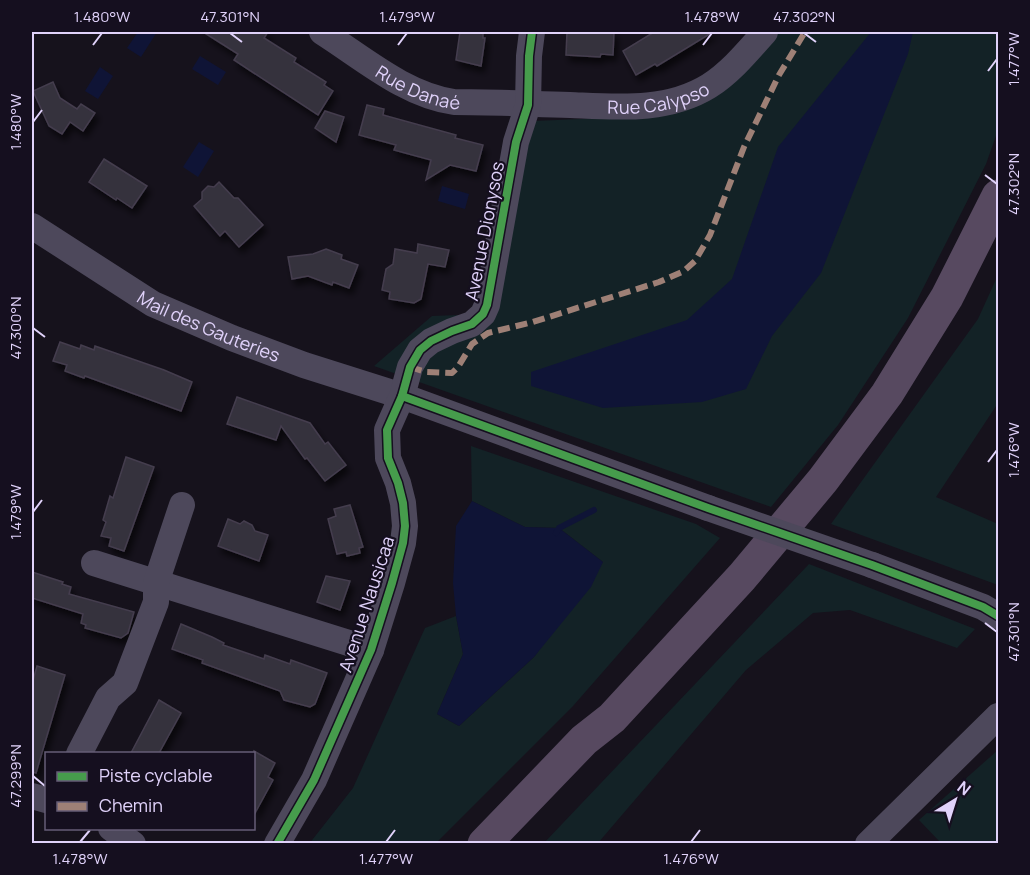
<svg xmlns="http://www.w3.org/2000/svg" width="1030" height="875" font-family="Manrope,sans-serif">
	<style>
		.green { fill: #132226 }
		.water { fill: #0f1436 }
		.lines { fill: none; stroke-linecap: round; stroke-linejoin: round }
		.stream { stroke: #0f1436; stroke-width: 6 }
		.building { fill: #36303e; stroke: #443e4e; stroke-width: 1.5; filter: url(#shadow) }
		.minor { stroke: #4d485b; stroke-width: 26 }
		.primary { stroke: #574960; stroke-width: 33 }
		.minor-bridge { stroke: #4d485b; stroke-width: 26 }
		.quiet { stroke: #9e8076; stroke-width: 6; stroke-dasharray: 12 6; stroke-linecap: butt }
		.cycleway-casing { stroke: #150f1f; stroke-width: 11 }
		.cycleway { stroke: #469c4c; stroke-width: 8 }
		.ticks { fill: none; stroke: #e0d2fa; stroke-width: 2 }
		.labels { text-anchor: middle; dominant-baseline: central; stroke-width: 4.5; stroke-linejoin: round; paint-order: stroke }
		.street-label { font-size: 18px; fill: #e0d2fa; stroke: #150f1f }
		.neatline { fill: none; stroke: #e0d2fa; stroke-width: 2 }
		.ticks-label { font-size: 15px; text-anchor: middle; fill: #e0d2fa }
	</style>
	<defs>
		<filter id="shadow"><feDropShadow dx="3.5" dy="6" stdDeviation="3" flood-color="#0009"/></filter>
	</defs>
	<rect width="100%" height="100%" fill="#16121c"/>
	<g class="green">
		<polygon points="769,32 998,32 998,130 986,164 908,318 838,425 771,507 374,366 432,316 486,314 534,121 626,117 704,99"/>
		<polygon points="998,275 998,403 936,497 998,524 998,585 831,524 978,319"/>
		<polygon points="471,446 696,524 720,538 573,706 436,843 309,844 353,788 425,628 456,616 463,654 437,714 459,726 534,657 603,562 559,528 525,527 472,501"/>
		<polygon points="809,564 975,629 957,648 850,610 813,613 746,670 598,843 544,843"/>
		<polygon points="998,750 998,843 941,843 919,820"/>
	</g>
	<g class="water">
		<polygon points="138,32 157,32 141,57 127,48"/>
		<polygon points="871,32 913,32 908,54 821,273 772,336 746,389 702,402 603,408 531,386 531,372 687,320 732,279 778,147"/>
		<polygon points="200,56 226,72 218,85 192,69"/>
		<polygon points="100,67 113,76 98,99 85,91"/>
		<polygon points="199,142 214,151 198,177 183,167"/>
		<polygon points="442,186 469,194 465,209 438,201"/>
		<polygon points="472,501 525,527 559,528 603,562 591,587 534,657 459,726 437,714 463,654 456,616 453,583 456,526"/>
	</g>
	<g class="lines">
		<polyline class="stream" points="556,533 559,528 594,510"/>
	</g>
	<g class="building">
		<polygon points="203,32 268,32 264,38 296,58 294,62 326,82 324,85 333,91 318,115 234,60 238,54"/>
		<polygon points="460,32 483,32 483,38 485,38 481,66 456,60"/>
		<polygon points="567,32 614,32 613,55 601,54 600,57 566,55"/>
		<polygon points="654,32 713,32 657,66 655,64 636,75 623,51"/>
		<polygon points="53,82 60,98 77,109 81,104 95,113 83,131 70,122 62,134 49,126 33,91"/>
		<polygon points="367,105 384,109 383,115 456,135 455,138 483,145 476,171 450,165 426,180 431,160 394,150 396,145 359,135"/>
		<polygon points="325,111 344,117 336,142 315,128"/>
		<polygon points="104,159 147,186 132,208 117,198 116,200 89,182"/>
		<polygon points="219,182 234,198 238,198 263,225 239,247 225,231 220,236 194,206 202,199 202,192 208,186 214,187"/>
		<polygon points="418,244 449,250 445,267 428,264 421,299 414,303 389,299 390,292 382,290 386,269 393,264 395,249 417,253"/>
		<polygon points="326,249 342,255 341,259 358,265 349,288 333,282 332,285 308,276 292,279 288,257 313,254"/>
		<polygon points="60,342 80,349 81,345 94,350 95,346 164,370 192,382 181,411 85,376 84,378 65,371 67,365 53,361"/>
		<polygon points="237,397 310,423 325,444 328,442 346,465 325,481 307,458 305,459 281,426 276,440 227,424"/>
		<polygon points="126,457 154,467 124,551 109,546 111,538 101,536 106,522 103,520 110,496 113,498"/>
		<polygon points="350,505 363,547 359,548 360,553 347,556 346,552 337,554 328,519 336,516 334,509"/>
		<polygon points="228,519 240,524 244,521 252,525 255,531 268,535 259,561 218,546"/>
		<polygon points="32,572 63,582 62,584 71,587 69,594 134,612 128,633 121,638 85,628 86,625 81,623 83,614 32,598"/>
		<polygon points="326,576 350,581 340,610 317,602"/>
		<polygon points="181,624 212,637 224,643 223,645 264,659 265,655 290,664 291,660 327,673 315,704 310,707 284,700 280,691 202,663 203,660 172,649"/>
		<polygon points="37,666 65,675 36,773 32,772 32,684"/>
		<polygon points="159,700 181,713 159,753 131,753"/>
		<polygon points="254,751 275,763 268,777 273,780 254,815"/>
	</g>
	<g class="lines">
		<g class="minor">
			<path id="s1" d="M322,32C363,58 405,95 454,102C493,102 531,104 570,105C617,107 667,112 709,86C731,72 748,51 765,32"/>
			<path id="s2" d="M32,226L153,304L232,338L304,365L402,396L708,508"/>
			<polyline points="94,563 371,650"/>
			<polyline points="872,565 983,607 998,616"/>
			<polyline points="79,754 108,698 125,683 156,602 156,583 182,505"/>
			<polyline points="32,796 46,800"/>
			<polyline points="111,828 133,844"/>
			<polyline points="277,844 314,780 371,650 392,583 403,543 405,526 403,503 398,483 388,458 387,430 402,396 410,367 420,350 431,341 452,331 472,324 483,314 487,305 516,142 528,105 529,56 532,32"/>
			<polyline points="868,844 998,716"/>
		</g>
		<polyline class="primary" points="484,844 584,740 612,718 742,577 823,480 887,394 947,297 998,196"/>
		<polyline class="minor-bridge" points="708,508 872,565"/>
		<polyline class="quiet" points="410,367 426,372 452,373 458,367 472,344 488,333 533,322 659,282 684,271 695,261 710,235 744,147 779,75 805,32"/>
		<defs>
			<g id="cycleway">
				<polyline points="402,396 708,508 872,565 983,607 998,616"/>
				<polyline points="277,844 314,780 371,650 392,583 403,543 405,526 403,503 398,483 388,458 387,430 402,396 410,367 420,350 431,341 452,331 472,324 483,314 487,305 516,142 528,105 529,56 532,32"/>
			</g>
		</defs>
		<use href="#cycleway" class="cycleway-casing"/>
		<use href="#cycleway" class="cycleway"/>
	</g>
	<path class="ticks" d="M230,33L242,42M804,33L816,42M93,45L102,33M398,45L407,33M703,45L712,33M988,71L997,59M33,122L42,110M985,175L997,184M33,328L45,337M988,462L997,450M33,512L42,500M985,623L997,632M33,776L45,786M80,842L90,830M386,842L395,830M691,842L700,830"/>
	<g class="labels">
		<g class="street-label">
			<text stroke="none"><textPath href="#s1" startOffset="112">Rue Danaé</textPath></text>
			<text stroke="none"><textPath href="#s1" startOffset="356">Rue Calypso</textPath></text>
			<text transform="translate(484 231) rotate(-79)">Avenue Dionysos</text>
			<text stroke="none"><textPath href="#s2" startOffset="204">Mail des Gauteries</textPath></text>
			<text transform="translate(366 604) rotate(-72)">Avenue Nausicaa</text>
		</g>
	</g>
	<rect width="1030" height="875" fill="none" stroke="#150f1f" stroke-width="66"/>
	<rect x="45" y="752" width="210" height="78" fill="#150f1f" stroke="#665d77" stroke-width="1.5"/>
	<rect x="57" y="772" width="30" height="9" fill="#469c4c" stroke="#665d77" stroke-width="1.5"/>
	<text x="99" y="782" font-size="18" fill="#e0d2fa">Piste cyclable</text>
	<rect x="57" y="802" width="30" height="9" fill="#9e8076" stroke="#665d77" stroke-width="1.5"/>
	<text x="99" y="812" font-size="18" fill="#e0d2fa">Chemin</text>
	<g transform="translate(955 800) rotate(38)" stroke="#150f1f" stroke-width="4.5" paint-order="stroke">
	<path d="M0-4.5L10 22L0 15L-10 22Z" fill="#e0d2fa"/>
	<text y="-9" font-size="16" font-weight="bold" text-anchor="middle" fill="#e0d2fa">N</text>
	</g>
	<rect x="33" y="33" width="964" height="809" class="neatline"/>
	<g class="ticks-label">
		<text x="102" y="22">1.480°W</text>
		<text x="230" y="22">47.301°N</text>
		<text x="407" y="22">1.479°W</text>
		<text x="712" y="22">1.478°W</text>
		<text x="804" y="22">47.302°N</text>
		<text transform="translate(1014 59) rotate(-90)" y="5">1.477°W</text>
		<text transform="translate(16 122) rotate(-90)" y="5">1.480°W</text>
		<text transform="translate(1014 184) rotate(-90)" y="5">47.302°N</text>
		<text transform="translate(16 328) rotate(-90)" y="5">47.300°N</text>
		<text transform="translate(1014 450) rotate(-90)" y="5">1.476°W</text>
		<text transform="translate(16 512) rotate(-90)" y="5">1.479°W</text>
		<text transform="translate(1014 632) rotate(-90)" y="5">47.301°N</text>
		<text transform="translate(16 776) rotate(-90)" y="5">47.299°N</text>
		<text x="80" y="864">1.478°W</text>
		<text x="386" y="864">1.477°W</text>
		<text x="691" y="864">1.476°W</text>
	</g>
</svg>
